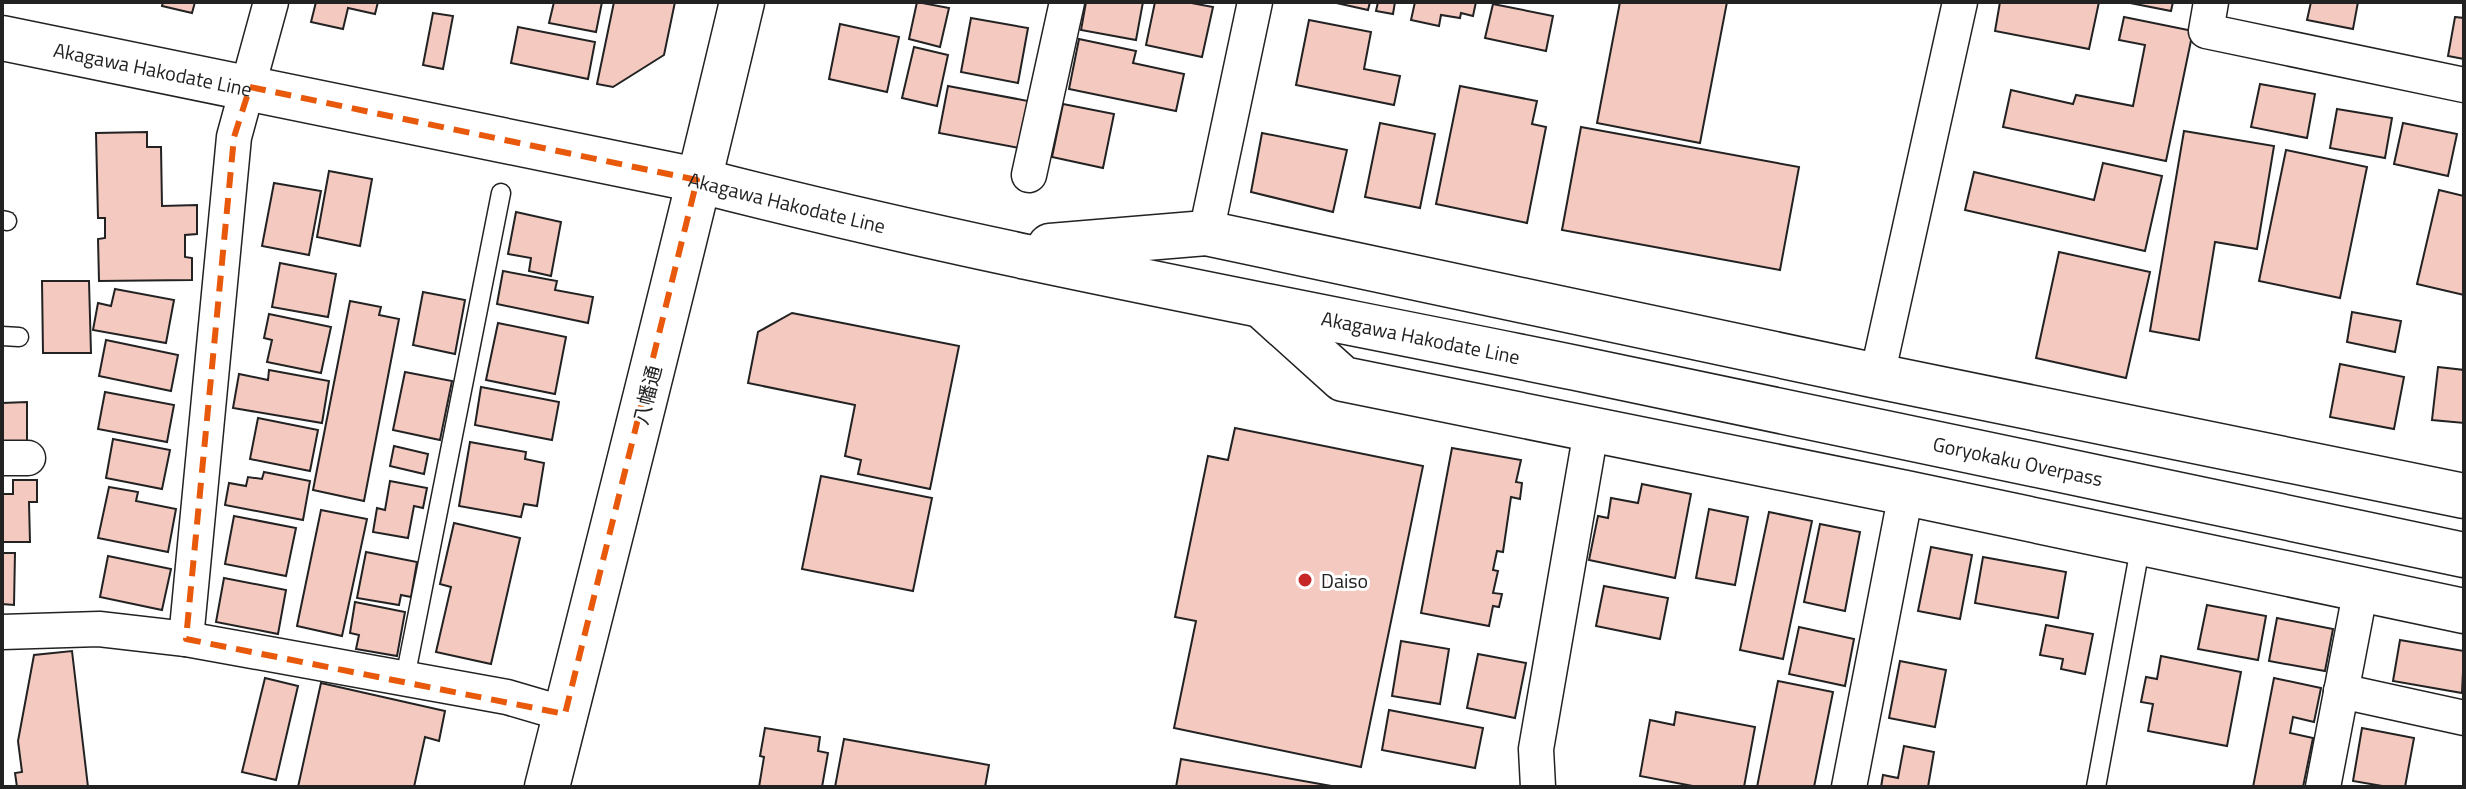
<svg xmlns="http://www.w3.org/2000/svg" width="2466" height="789" font-family="'Titillium Web','Noto Sans JP',sans-serif">
	<style>
		.building { fill: #f3c9c0; stroke: #222; stroke-width: 2 }
		.lines { fill: none; stroke-linecap: round; stroke-linejoin: round }
		.service-casing { stroke: #222; stroke-width: 21 }
		.minor-casing { stroke: #222; stroke-width: 37 }
		.tertiary-casing { stroke: #222; stroke-width: 47 }
		.secondary-casing { stroke: #222; stroke-width: 47 }
		.service { stroke: #fff; stroke-width: 18 }
		.minor { stroke: #fff; stroke-width: 34 }
		.tertiary { stroke: #fff; stroke-width: 44 }
		.secondary { stroke: #fff; stroke-width: 44 }
		.marked { fill: none; stroke: #e8590c; stroke-width: 6; stroke-dasharray: 16 10; stroke-linejoin: round }
		.poi-dot { fill: #c62828; stroke: #fff; stroke-width: 3 }
		.labels { text-anchor: middle; dominant-baseline: central; stroke-width: 6; stroke-linejoin: round; paint-order: stroke }
		.street-label { font-size: 20px; fill: #222; stroke: #fff }
		.poi-label { font-size: 20px; fill: #222; stroke: #fff; text-anchor: start }
	</style>
	<rect width="100%" height="100%" fill="#fff"/>
	<g class="building">
		<polygon points="163,2 195,2 192,13 162,6"/>
		<polygon points="316,2 378,2 375,14 348,8 343,29 311,22"/>
		<polygon points="554,2 602,2 596,32 549,23"/>
		<polygon points="614,2 675,2 664,55 613,87 597,84"/>
		<polygon points="917,2 949,8 940,47 909,39"/>
		<polygon points="1086,2 1143,2 1136,40 1081,30"/>
		<polygon points="1155,2 1186,2 1213,7 1202,57 1146,45"/>
		<polygon points="1332,2 1370,2 1368,10"/>
		<polygon points="1378,2 1395,2 1393,14 1376,11"/>
		<polygon points="1415,2 1476,2 1473,16 1461,13 1460,18 1441,15 1439,26 1411,20"/>
		<polygon points="1620,2 1727,2 1700,143 1597,123"/>
		<polygon points="2000,2 2099,2 2089,49 1995,31"/>
		<polygon points="2125,2 2173,2 2171,11"/>
		<polygon points="2311,2 2358,2 2353,29 2307,20"/>
		<polygon points="1493,4 1553,16 1546,51 1485,38"/>
		<polygon points="433,13 453,16 443,69 423,65"/>
		<polygon points="2124,17 2193,31 2166,161 2003,127 2011,90 2073,104 2076,95 2133,106 2145,45 2119,40"/>
		<polygon points="2455,17 2464,18 2464,59 2448,56"/>
		<polygon points="971,18 1028,28 1018,83 961,72"/>
		<polygon points="1309,20 1371,32 1364,69 1400,76 1394,105 1296,85"/>
		<polygon points="840,24 899,37 887,92 829,79"/>
		<polygon points="518,27 595,42 588,79 511,63"/>
		<polygon points="1079,39 1136,51 1133,63 1184,74 1176,111 1069,89"/>
		<polygon points="914,47 948,55 937,106 902,98"/>
		<polygon points="2260,84 2315,94 2307,138 2251,127"/>
		<polygon points="948,86 1028,101 1019,148 939,133"/>
		<polygon points="1460,86 1537,101 1532,124 1546,127 1527,223 1436,204"/>
		<polygon points="1063,104 1114,114 1103,168 1052,157"/>
		<polygon points="2337,109 2392,118 2385,158 2330,148"/>
		<polygon points="1380,123 1435,134 1420,208 1365,197"/>
		<polygon points="2403,123 2457,134 2448,176 2394,164"/>
		<polygon points="1581,127 1799,167 1780,270 1562,230"/>
		<polygon points="2184,131 2274,146 2257,249 2215,242 2199,340 2150,331"/>
		<polygon points="147,132 147,147 161,147 162,206 197,205 197,234 185,235 185,257 192,258 192,280 99,281 98,239 105,238 105,218 98,218 96,133"/>
		<polygon points="1262,133 1347,150 1333,212 1251,192"/>
		<polygon points="2286,150 2367,167 2340,298 2259,281"/>
		<polygon points="2103,163 2162,176 2145,251 1965,210 1974,172 2094,200"/>
		<polygon points="329,171 372,179 360,246 317,237"/>
		<polygon points="274,183 321,191 309,255 262,246"/>
		<polygon points="2439,190 2464,196 2464,295 2417,284"/>
		<polygon points="516,212 561,222 551,276 529,271 531,258 508,254"/>
		<polygon points="2059,252 2150,272 2126,378 2036,358"/>
		<polygon points="280,263 336,274 328,317 272,307"/>
		<polygon points="503,271 557,281 555,290 593,297 588,323 497,304"/>
		<polygon points="42,281 89,281 91,353 43,353"/>
		<polygon points="115,289 174,300 166,343 93,330 98,303 111,306"/>
		<polygon points="423,292 465,300 455,354 413,345"/>
		<polygon points="350,301 381,307 379,315 399,319 364,501 313,490"/>
		<polygon points="2352,312 2401,321 2395,352 2347,342"/>
		<polygon points="792,313 959,346 930,489 858,474 861,460 845,456 855,405 748,383 758,332"/>
		<polygon points="269,314 331,327 321,373 267,362 272,340 264,338"/>
		<polygon points="498,323 566,337 555,394 486,380"/>
		<polygon points="106,340 178,355 171,391 99,376"/>
		<polygon points="2340,364 2404,377 2394,429 2330,417"/>
		<polygon points="2438,367 2464,370 2464,423 2432,420"/>
		<polygon points="269,370 329,381 322,423 233,408 239,374 268,380"/>
		<polygon points="405,372 452,381 440,440 393,430"/>
		<polygon points="481,387 559,402 552,440 475,425"/>
		<polygon points="105,392 174,405 167,442 98,429"/>
		<polygon points="27,402 27,448 2,448 2,403"/>
		<polygon points="258,418 318,430 310,471 250,459"/>
		<polygon points="1235,428 1423,466 1361,767 1174,728 1196,621 1175,617 1208,456 1228,460"/>
		<polygon points="113,439 170,450 162,489 106,478"/>
		<polygon points="470,442 526,452 525,459 544,463 537,506 524,504 521,517 459,506"/>
		<polygon points="394,446 428,454 424,474 390,466"/>
		<polygon points="1452,448 1521,460 1516,482 1522,483 1520,499 1511,497 1503,552 1497,551 1493,570 1498,571 1493,593 1502,594 1499,607 1493,606 1489,626 1421,613"/>
		<polygon points="264,472 310,481 303,520 225,505 229,483 246,486 248,477 262,479"/>
		<polygon points="821,476 932,498 913,591 802,569"/>
		<polygon points="13,480 37,480 37,502 29,502 30,542 2,542 2,494 13,494"/>
		<polygon points="390,481 427,488 423,508 414,506 408,538 373,532 377,508 385,510"/>
		<polygon points="1642,484 1691,494 1675,578 1589,560 1598,516 1608,518 1611,498 1638,503"/>
		<polygon points="109,487 138,492 136,501 176,509 168,552 98,538"/>
		<polygon points="1709,509 1748,517 1735,585 1696,578"/>
		<polygon points="321,510 367,519 342,636 297,626"/>
		<polygon points="1769,512 1812,521 1783,659 1740,650"/>
		<polygon points="234,516 296,528 286,576 225,564"/>
		<polygon points="454,523 520,538 491,664 436,652 451,587 440,584"/>
		<polygon points="1820,524 1860,532 1845,611 1804,602"/>
		<polygon points="1931,547 1972,555 1960,619 1918,611"/>
		<polygon points="366,552 417,562 411,597 401,595 399,605 357,598"/>
		<polygon points="2,553 15,553 14,605 2,604"/>
		<polygon points="108,556 171,569 162,610 100,597"/>
		<polygon points="1983,557 2066,572 2058,618 1975,603"/>
		<polygon points="224,578 286,590 278,634 216,622"/>
		<polygon points="1604,586 1668,598 1660,639 1596,626"/>
		<polygon points="355,602 405,612 397,656 356,649 359,635 350,633"/>
		<polygon points="2207,605 2266,616 2258,660 2198,649"/>
		<polygon points="2277,618 2333,629 2325,671 2269,661"/>
		<polygon points="2046,625 2093,634 2085,674 2061,669 2063,659 2040,655"/>
		<polygon points="1799,627 1854,639 1845,686 1789,674"/>
		<polygon points="2400,640 2464,651 2462,693 2393,681"/>
		<polygon points="1401,641 1449,649 1440,704 1392,696"/>
		<polygon points="72,651 88,787 17,787 15,773 22,772 18,741 34,655"/>
		<polygon points="1478,654 1526,663 1515,718 1467,708"/>
		<polygon points="2161,656 2241,672 2227,746 2148,731 2153,704 2141,702 2146,677 2157,679"/>
		<polygon points="1900,661 1946,670 1935,727 1889,718"/>
		<polygon points="265,678 298,686 276,780 242,772"/>
		<polygon points="2274,678 2321,688 2314,722 2293,717 2290,733 2313,738 2303,787 2253,787"/>
		<polygon points="1778,681 1833,692 1814,787 1757,787"/>
		<polygon points="321,683 445,711 439,741 425,737 414,787 298,787"/>
		<polygon points="1389,710 1483,728 1475,768 1382,750"/>
		<polygon points="1676,712 1755,727 1744,787 1698,787 1640,776 1650,720 1674,725"/>
		<polygon points="765,728 820,737 818,751 828,753 822,787 759,787 764,757 760,756"/>
		<polygon points="2362,728 2414,738 2405,787 2388,787 2353,781"/>
		<polygon points="844,739 989,765 985,787 835,787"/>
		<polygon points="1904,746 1934,752 1928,787 1881,787 1883,775 1898,778"/>
		<polygon points="1181,759 1337,787 1176,787"/>
	</g>
	<g class="lines">
		<defs>
			<g id="service">
				<polyline points="2,220 7,221"/>
				<polyline points="2,336 19,337"/>
				<polyline points="405,678 501,193"/>
				<polyline points="2096,787 2141,543"/>
			</g>
			<g id="minor">
				<polyline points="2211,2 2206,31 2464,85"/>
				<polyline points="1029,175 1067,2"/>
				<polyline points="1206,233 1255,2"/>
				<polyline points="1877,376 1960,2"/>
				<polyline points="2,458 28,458"/>
				<polyline points="2,632 99,629 186,639 507,697 565,714"/>
				<polyline points="186,639 234,137 271,2"/>
				<polyline points="2341,691 2464,718"/>
				<polyline points="1538,787 1536,749 1591,431"/>
				<polyline points="1849,787 1906,493"/>
				<polyline points="2323,787 2361,588"/>
			</g>
			<path id="tertiary" d="M547,787C613,526 680,264 742,2"/>
			<g id="secondary">
				<path id="s1" d="M2,38L697,180C987,255 1283,308 1576,368C1872,429 2168,493 2464,555"/>
				<polyline points="1050,246 1206,233 1877,376 2464,496"/>
				<polyline points="1262,306 1343,379 1906,493 2464,611"/>
			</g>
		</defs>
		<use href="#service" class="service-casing"/>
		<use href="#minor" class="minor-casing"/>
		<use href="#tertiary" class="tertiary-casing"/>
		<use href="#secondary" class="secondary-casing"/>
		<use href="#service" class="service"/>
		<use href="#minor" class="minor"/>
		<use href="#tertiary" class="tertiary"/>
		<use href="#secondary" class="secondary"/>
	</g>
	<path class="marked" d="M250,87L697,180L565,714L186,639L234,137Z"/>
	<circle class="poi-dot" cx="1305" cy="580" r="8"/>
	<g class="labels">
		<g class="street-label">
			<text stroke="none"><textPath href="#s1" startOffset="154">Akagawa Hakodate Line</textPath></text>
			<text stroke="none"><textPath href="#s1" startOffset="802">Akagawa Hakodate Line</textPath></text>
			<text stroke="none"><textPath href="#s1" startOffset="1450">Akagawa Hakodate Line</textPath></text>
			<text transform="translate(647 395) rotate(-76)">八幡通</text>
			<text stroke="none"><textPath href="#s1" startOffset="2060">Goryokaku Overpass</textPath></text>
		</g>
		<g class="poi-label">
			<text x="1321" y="580">Daiso</text>
		</g>
	</g>
	<rect width="2466" height="789" fill="none" stroke="#222222" stroke-width="8"/>
</svg>
